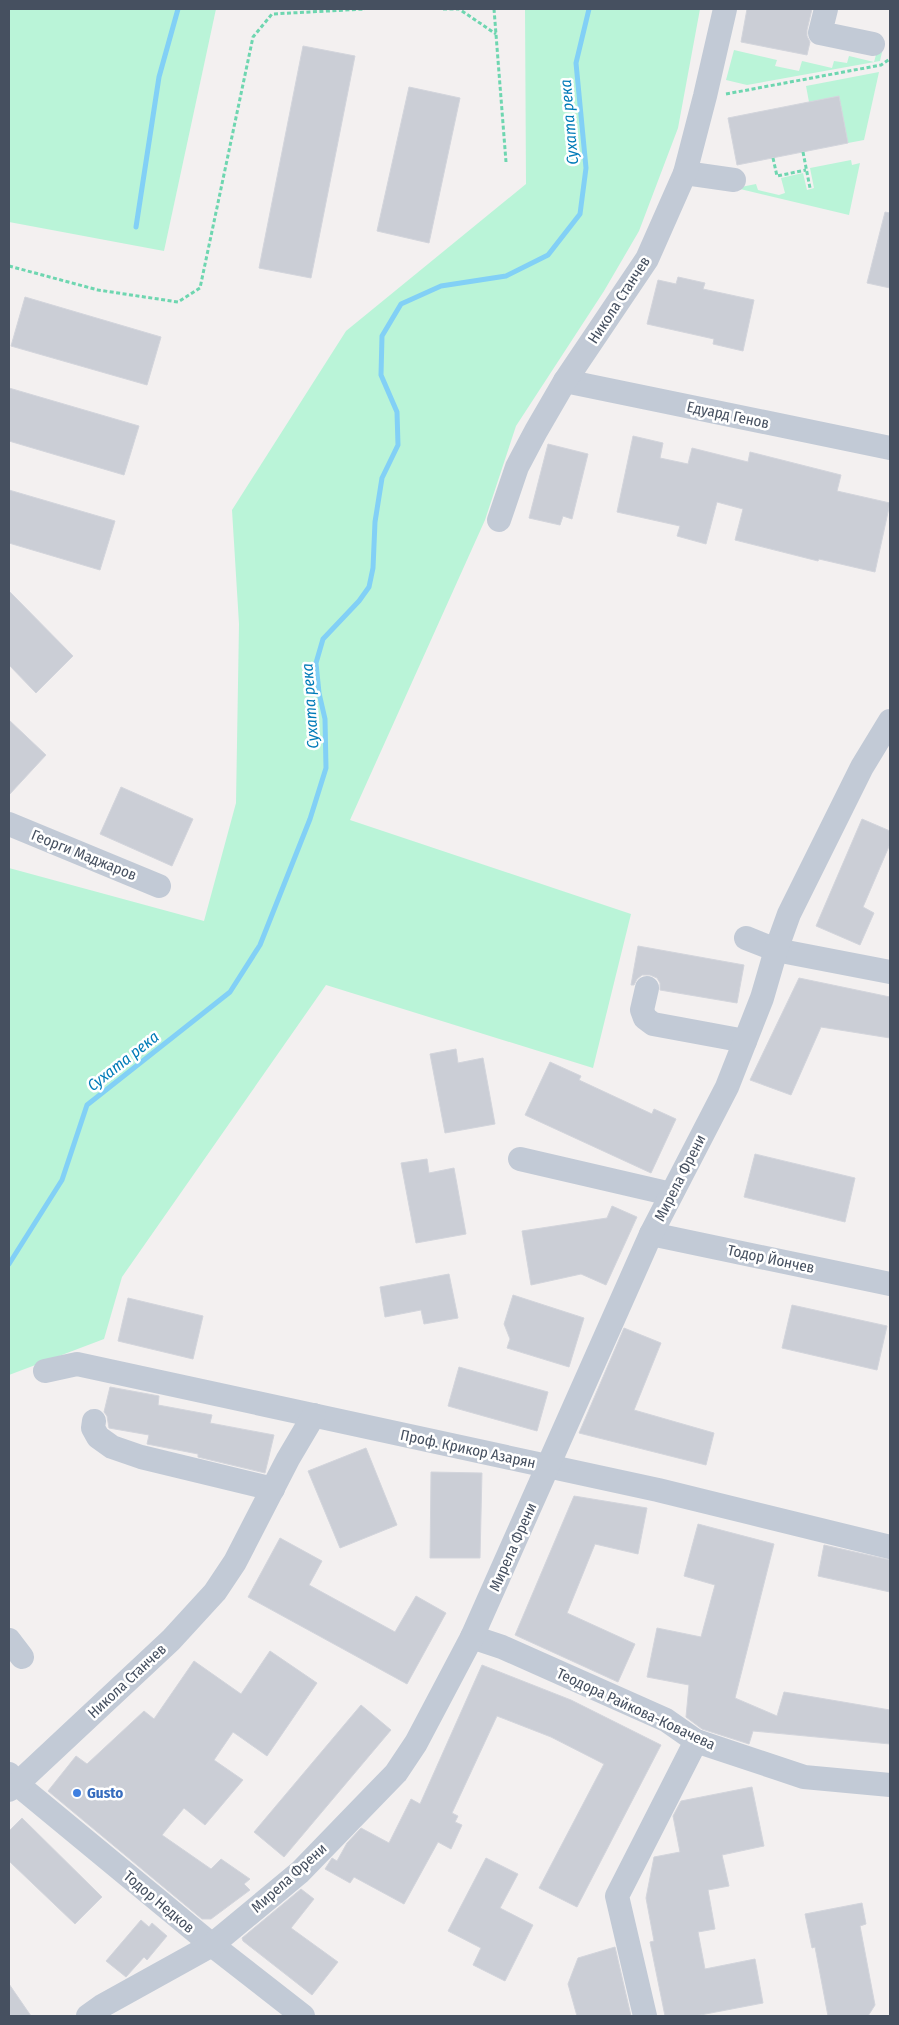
<svg xmlns="http://www.w3.org/2000/svg" width="899" height="2025" font-family="'Fira Sans Condensed',sans-serif">
	<style>
		.green { fill: #baf4d8 }
		.lines { fill: none; stroke-linecap: round; stroke-linejoin: round }
		.stream { stroke: #82d0f6; stroke-width: 5 }
		.building { fill: #cbced6; stroke: #d3d5dc }
		.path { stroke: #6ed6b0; stroke-width: 3; stroke-dasharray: 4 2.5; stroke-linecap: butt }
		.minor { stroke: #c2cad6; stroke-width: 24 }
		.shop-dot { fill: #3f7fe0; stroke: #fff; stroke-width: 2 }
		.labels { text-anchor: middle; dominant-baseline: central; stroke-width: 5; stroke-linejoin: round; paint-order: stroke }
		.street-label { font-size: 15px; fill: #465060; stroke: #fff }
		.shop-label { font-size: 15px; font-weight: bold; fill: #366cbe; stroke: #fff; text-anchor: start }
		.water-label { font-size: 16px; font-style: italic; fill: #007bb8; stroke: #fff }
	</style>
	<rect width="100%" height="100%" fill="#f3f0f0"/>
	<g class="green">
		<polygon points="9,9 216,9 164,251 9,222"/>
		<polygon points="525,9 700,9 678,128 639,231 604,291 516,426 485,520 350,820 631,914 593,1068 326,985 122,1277 104,1339 9,1375 9,868 204,921 236,803 239,624 232,510 346,331 526,184"/>
		<polygon points="734,50 777,60 775,66 799,71 802,61 832,68 834,61 847,63 849,56 874,62 877,51 882,52 880,61 747,85 726,80"/>
		<polygon points="879,72 864,140 848,143 839,96 809,102 806,86"/>
		<polygon points="851,160 852,165 860,163 849,215 736,188 756,184 758,190 779,195 785,193 781,178 803,173 807,190 814,188 810,168"/>
	</g>
	<g class="lines">
		<g class="stream">
			<polyline points="136,227 159,77 178,9"/>
			<polyline points="9,1264 62,1180 87,1105 230,992 260,945 310,819 326,768 325,719 319,693 316,663 323,639 359,601 369,587 373,568 375,522 382,478 398,445 397,412 381,375 382,336 401,304 441,286 506,276 548,255 580,214 586,168 576,63 589,9"/>
		</g>
	</g>
	<g class="building">
		<polygon points="747,9 812,9 807,30 807,36 810,42 807,55 741,42"/>
		<polygon points="303,46 355,56 311,278 259,268"/>
		<polygon points="409,87 460,98 429,243 377,231"/>
		<polygon points="839,96 848,143 737,165 728,118"/>
		<polygon points="885,212 890,213 890,288 867,283"/>
		<polygon points="678,277 705,283 703,289 754,300 743,351 713,344 714,339 647,324 658,280 676,284"/>
		<polygon points="25,297 161,337 147,385 11,346"/>
		<polygon points="9,388 139,426 124,475 9,441"/>
		<polygon points="633,436 663,443 660,458 688,464 692,448 748,462 750,452 841,475 837,491 890,503 875,572 819,559 818,561 735,540 743,509 717,502 706,544 677,536 680,526 617,512"/>
		<polygon points="548,444 588,454 572,519 563,516 560,525 529,518"/>
		<polygon points="9,490 115,521 100,570 9,543"/>
		<polygon points="9,591 73,656 36,693 9,665"/>
		<polygon points="9,720 46,755 9,795"/>
		<polygon points="121,787 193,819 172,866 100,834"/>
		<polygon points="862,819 890,831 890,844 863,907 874,913 860,945 816,926"/>
		<polygon points="638,946 744,965 737,1003 660,990 660,983 657,978 650,975 642,975 637,979 634,985 631,985"/>
		<polygon points="799,978 890,997 890,1038 821,1027 791,1095 750,1080"/>
		<polygon points="456,1049 458,1063 483,1058 495,1124 445,1133 430,1054"/>
		<polygon points="550,1062 581,1076 579,1080 652,1114 654,1109 676,1119 651,1173 525,1115"/>
		<polygon points="755,1154 855,1178 845,1222 744,1197"/>
		<polygon points="427,1159 429,1173 454,1168 466,1234 416,1243 401,1163"/>
		<polygon points="612,1206 637,1217 606,1285 581,1274 531,1285 522,1231 607,1218"/>
		<polygon points="449,1274 458,1318 424,1324 421,1310 385,1317 380,1287"/>
		<polygon points="513,1295 584,1318 569,1367 507,1348 510,1339 504,1324"/>
		<polygon points="128,1298 203,1316 193,1359 118,1341"/>
		<polygon points="792,1305 887,1326 877,1370 782,1348"/>
		<polygon points="624,1328 661,1343 634,1410 714,1433 706,1465 579,1433"/>
		<polygon points="459,1367 548,1392 537,1431 448,1406"/>
		<polygon points="110,1387 159,1396 158,1405 212,1415 210,1423 274,1435 265,1473 198,1457 198,1454 147,1444 149,1435 109,1428 107,1416 104,1412"/>
		<polygon points="366,1448 397,1525 340,1548 308,1471"/>
		<polygon points="431,1472 482,1473 480,1558 430,1558"/>
		<polygon points="574,1496 647,1508 638,1554 595,1544 567,1613 635,1644 618,1682 515,1635"/>
		<polygon points="698,1524 774,1544 735,1698 777,1716 784,1692 890,1710 890,1744 753,1731 749,1744 702,1729 686,1717 689,1685 647,1677 657,1628 701,1637 715,1585 684,1576"/>
		<polygon points="280,1538 322,1561 309,1585 395,1632 416,1596 446,1613 407,1684 248,1597"/>
		<polygon points="824,1545 890,1560 890,1592 818,1576"/>
		<polygon points="270,1651 317,1683 267,1756 233,1732 214,1760 243,1780 205,1825 184,1808 162,1835 211,1869 221,1859 250,1879 244,1884 250,1890 211,1919 202,1919 48,1791 76,1756 87,1764 144,1711 154,1719 194,1661 241,1694"/>
		<polygon points="482,1665 571,1700 661,1745 577,1907 539,1888 604,1764 551,1737 497,1716 452,1813 458,1816 455,1822 462,1825 451,1849 438,1842 404,1904 354,1877 350,1883 325,1869 332,1858 337,1861 347,1843 361,1828 389,1843 411,1799 420,1804"/>
		<polygon points="361,1705 391,1730 284,1857 254,1832"/>
		<polygon points="752,1787 764,1846 722,1855 729,1886 708,1890 715,1929 698,1932 705,1969 755,1959 763,2003 695,2016 665,2016 650,1942 654,1941 646,1898 654,1857 680,1852 673,1816 681,1801"/>
		<polygon points="22,1818 102,1897 75,1924 9,1861 9,1831"/>
		<polygon points="486,1858 518,1874 500,1908 533,1925 505,1981 473,1965 481,1948 448,1931"/>
		<polygon points="301,1889 314,1899 291,1928 338,1962 312,1995 243,1941 242,1938"/>
		<polygon points="862,1903 866,1924 860,1926 875,2005 868,2016 828,2016 815,1947 812,1948 805,1914"/>
		<polygon points="141,1920 149,1927 152,1923 167,1936 147,1960 144,1957 126,1977 106,1961"/>
		<polygon points="615,1947 631,2016 577,2016 568,1984 578,1958"/>
		<polygon points="9,1984 31,2016 9,2016"/>
	</g>
	<g class="lines">
		<g class="path">
			<polyline points="443,9 459,9 496,34"/>
			<polyline points="494,9 506,162"/>
			<polyline points="726,94 881,65 890,59"/>
			<polyline points="803,152 810,188"/>
			<polyline points="773,158 777,176 806,170"/>
			<polyline points="9,266 98,290 178,302 200,288 253,37 272,14 365,9"/>
		</g>
		<g class="minor">
			<polyline points="826,9 820,33 873,44"/>
			<polyline points="685,173 734,180"/>
			<polyline points="565,381 890,448"/>
			<polyline points="499,520 517,467 536,431 565,381 647,259 685,173 705,96 725,9"/>
			<polyline points="9,824 159,886"/>
			<polyline points="746,938 776,950 890,972"/>
			<polyline points="647,988 642,1010 645,1018 653,1024 745,1041"/>
			<polyline points="520,1159 671,1194"/>
			<polyline points="651,1234 890,1284"/>
			<polyline points="45,1371 77,1364 658,1490 890,1547"/>
			<polyline points="94,1421 93,1428 98,1437 112,1447 141,1457 273,1489"/>
			<polyline points="472,1637 502,1647 666,1720 696,1741 804,1777 890,1785"/>
			<polyline points="9,1640 22,1657"/>
			<polyline points="9,1774 17,1784 212,1945 303,2016"/>
			<polyline points="9,1790 17,1784 171,1640 215,1592 235,1562 288,1459 314,1415"/>
			<polyline points="88,2016 102,2006 212,1945 300,1872 396,1773 416,1743 472,1637 651,1234 727,1087 762,998 776,950 789,914 862,767 890,721"/>
			<polyline points="645,2016 617,1896 696,1741"/>
		</g>
	</g>
	<circle class="shop-dot" cx="77" cy="1793" r="5"/>
	<g class="labels">
		<g class="street-label">
			<text transform="translate(619 300) rotate(-57)">Никола Станчев</text>
			<text transform="translate(728 415) rotate(12)">Едуард Генов</text>
			<text transform="translate(84 855) rotate(22)">Георги Маджаров</text>
			<text transform="translate(680 1178) rotate(-63)">Мирела Френи</text>
			<text transform="translate(771 1259) rotate(12)">Тодор Йончев</text>
			<text transform="translate(468 1449) rotate(12)">Проф. Крикор Азарян</text>
			<text transform="translate(513 1547) rotate(-66)">Мирела Френи</text>
			<text transform="translate(127 1681) rotate(-43)">Никола Станчев</text>
			<text transform="translate(636 1709) rotate(25)">Теодора Райкова-Ковачева</text>
			<text transform="translate(289 1878) rotate(-42)">Мирела Френи</text>
			<text transform="translate(159 1902) rotate(40)">Тодор Недков</text>
		</g>
		<g class="shop-label">
			<text x="87" y="1793">Gusto</text>
		</g>
		<g class="water-label">
			<text transform="translate(569 122) rotate(-95)">Сухата река</text>
			<text transform="translate(310 706) rotate(-94)">Сухата река</text>
			<text transform="translate(123 1061) rotate(-38)">Сухата река</text>
		</g>
	</g>
	<rect width="899" height="2025" fill="none" stroke="#465060" stroke-width="20"/>
</svg>
